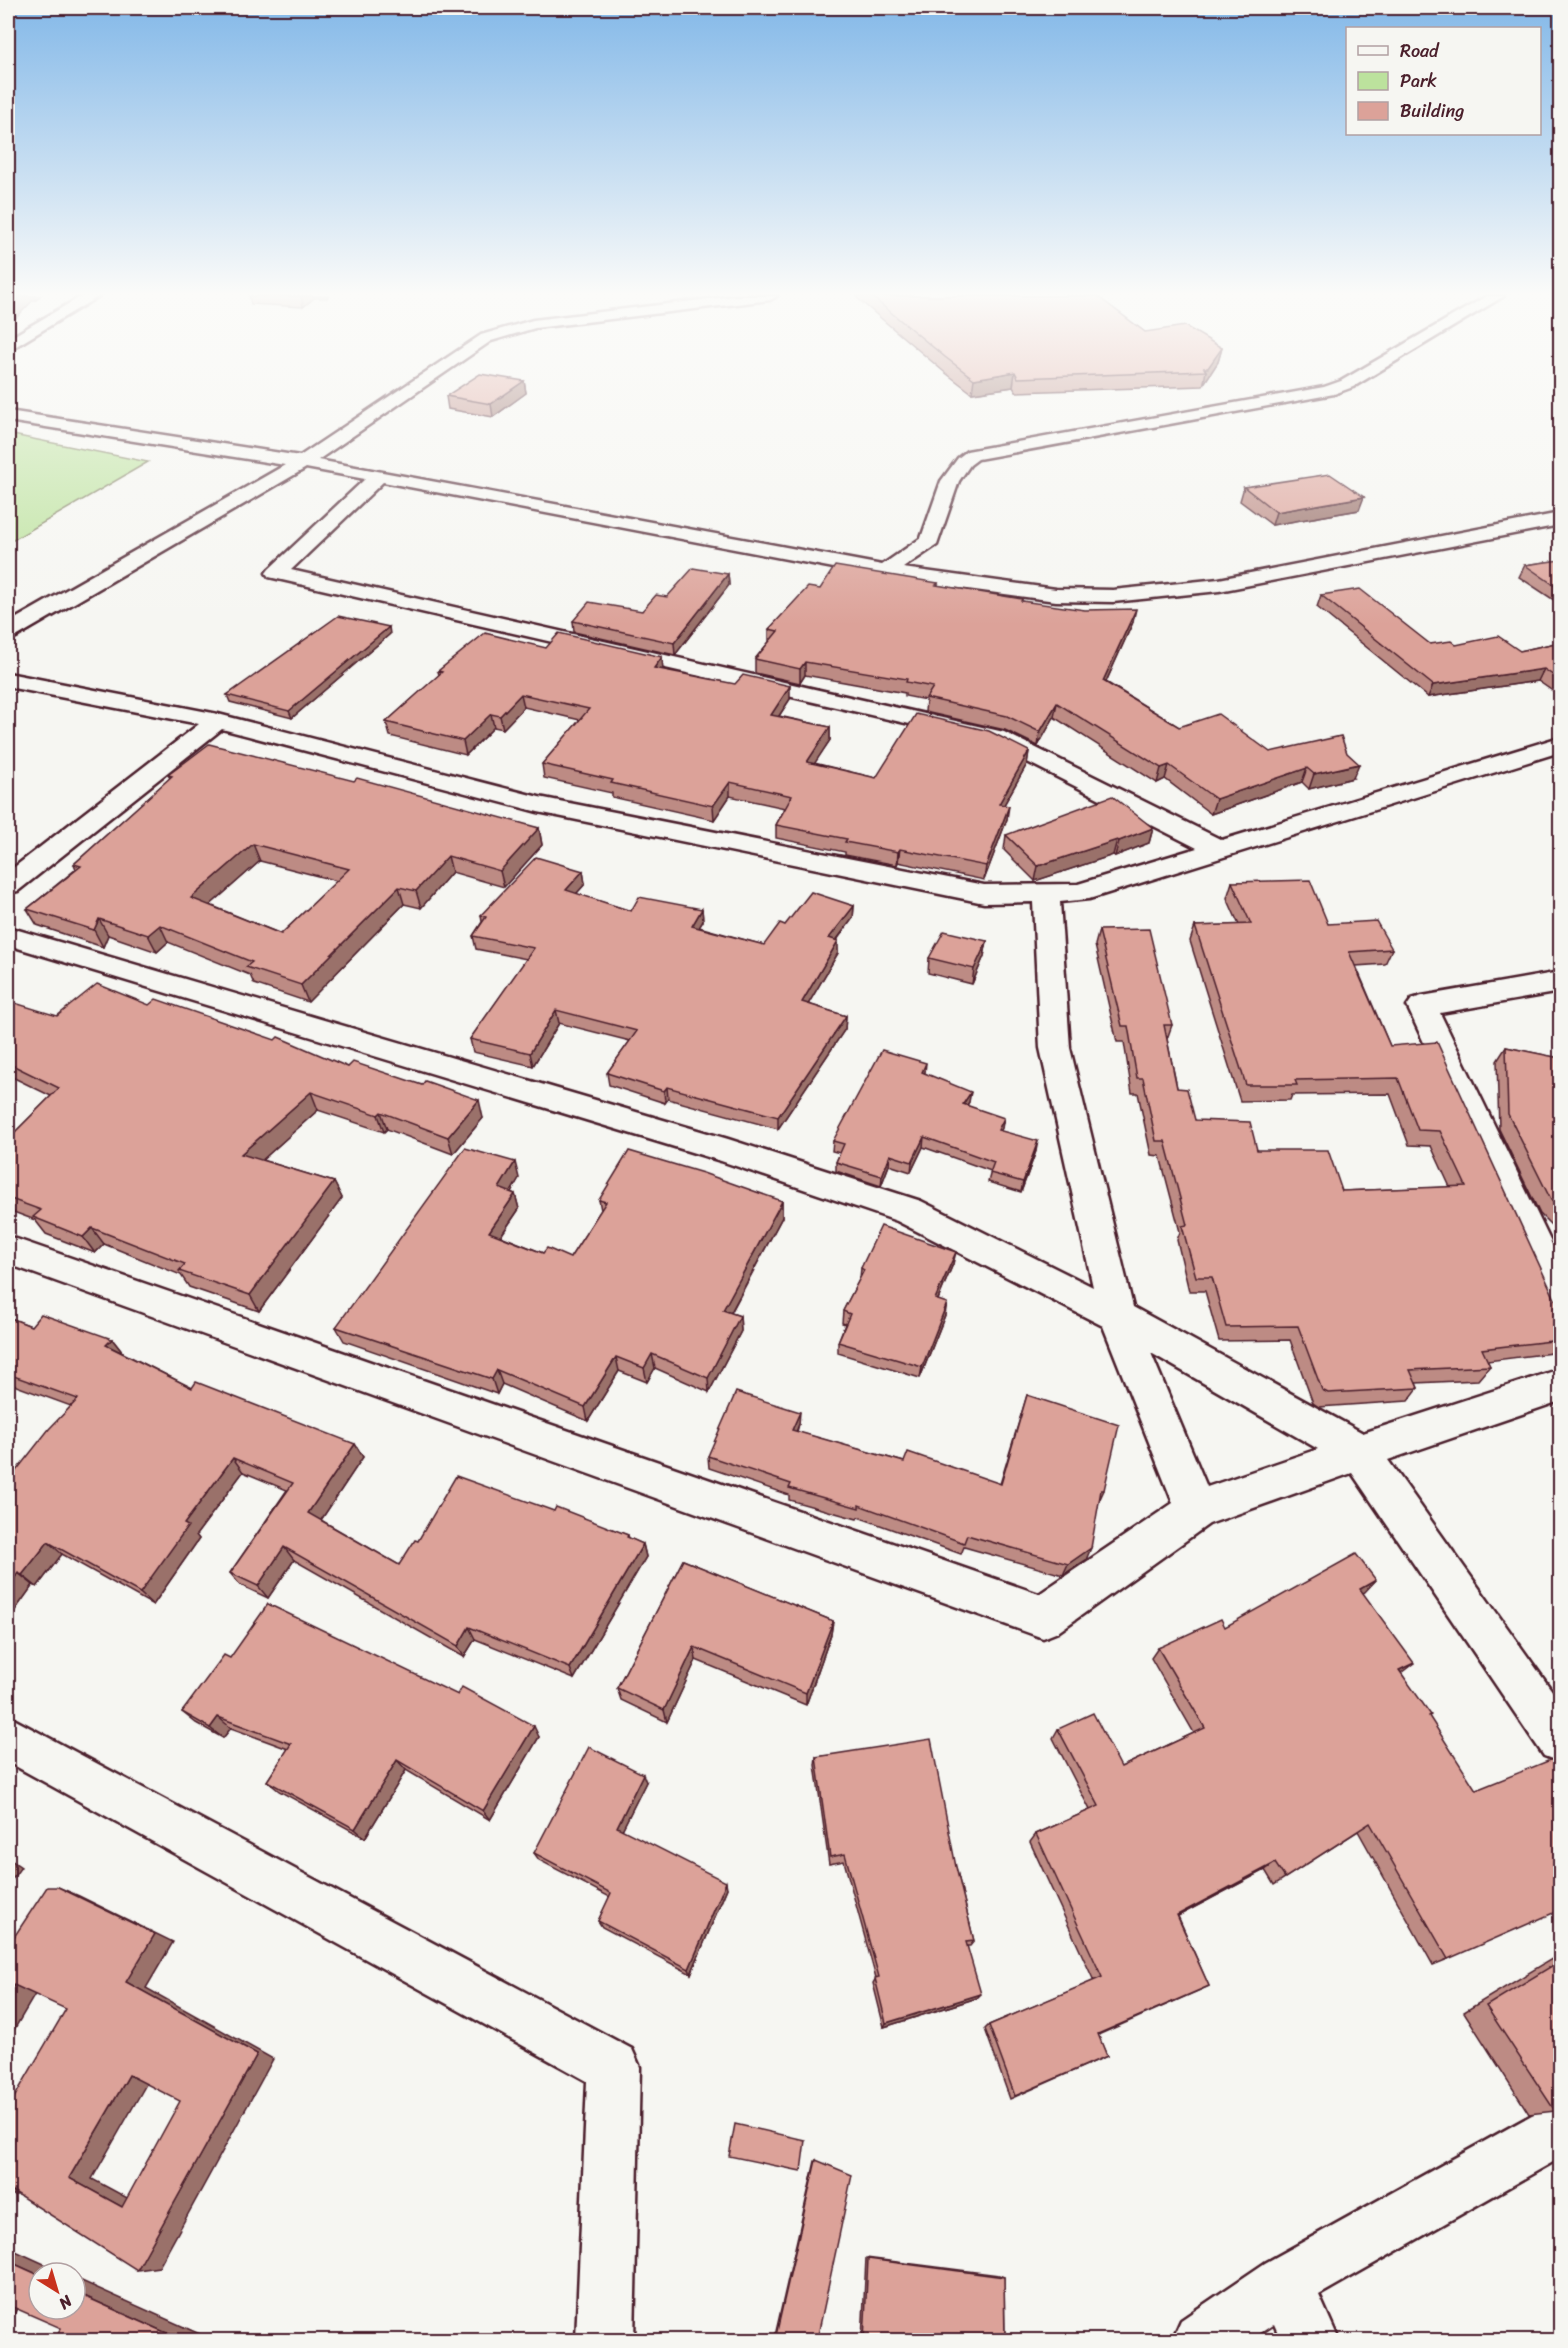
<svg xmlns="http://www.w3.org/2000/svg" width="1568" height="2348" font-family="Sriracha,sans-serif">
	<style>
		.green { fill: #bce29d; stroke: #838064; stroke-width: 1.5 }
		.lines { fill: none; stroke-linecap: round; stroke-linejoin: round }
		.minor-casing { stroke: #4a1f2b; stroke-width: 5 }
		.minor { fill: #f6f6f2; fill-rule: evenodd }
		.wall { fill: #bd8b84; stroke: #4a1f2b; stroke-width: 1.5; fill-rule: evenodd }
		.shaded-wall { fill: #9a716b; stroke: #4a1f2b; stroke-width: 1.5 }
		.building { fill: #dca299; stroke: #4a1f2b; stroke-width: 1.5; fill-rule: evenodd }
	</style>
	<rect width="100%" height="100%" fill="#f6f6f2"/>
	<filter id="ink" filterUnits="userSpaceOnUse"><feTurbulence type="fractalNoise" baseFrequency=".0167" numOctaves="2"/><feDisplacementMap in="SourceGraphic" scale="12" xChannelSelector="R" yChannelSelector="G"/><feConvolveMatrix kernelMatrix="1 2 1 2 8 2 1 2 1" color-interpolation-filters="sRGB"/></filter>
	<g filter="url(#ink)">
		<polygon class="green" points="8,434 148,462 8,543"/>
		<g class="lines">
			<defs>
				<g id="minor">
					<polygon points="82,296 99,296 13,348 8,350 8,339"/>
					<path d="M735,296H777L770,300L535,328L491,341L318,460L882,565L921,538L941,481L958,458L967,451L1324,387L1341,381L1487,296H1504L1353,387L1334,394L978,459L970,465L959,481L937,545L903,568L1056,589L1113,590L1219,579L1560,513V525L1219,591L1113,602L1056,601L886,578L383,482L291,570L1004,732L1222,840L1560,737V752L1089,899L1060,902L1070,1048L1133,1307L1363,1433L1560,1369V1401L1388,1460L1560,1702V1762L1544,1756L1352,1473L1209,1524L1058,1632L1043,1638L8,1264V1236L1039,1594L1173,1503L1103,1326L897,1221L721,1161L8,945V927L728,1139L921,1201L1093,1287L1040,1048L1033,902L984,903L538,812L222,729L18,891L8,893V872L199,724L8,687V673L218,714L539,797L984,885L1078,884L1197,848L988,742L269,577L266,573L269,569L365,479L306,468L16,637L8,638V623L285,465L8,421V411L300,456L481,335L533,320ZM1151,1353L1318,1449L1207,1487Z"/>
					<polygon points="1560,972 1560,992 1440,1013 1560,1261 1560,1312 1547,1308 1407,1006 1412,999 1422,996"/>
					<polygon points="8,1716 632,2049 640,2067 634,2340 576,2340 587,2081 8,1762"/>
					<polygon points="1560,2102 1560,2158 1319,2295 1339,2340 1281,2340 1274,2324 1250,2340 1172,2340 1181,2320 1265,2263 1541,2110"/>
				</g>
			</defs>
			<use href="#minor" class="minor-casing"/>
			<use href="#minor" class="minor"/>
		</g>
		<g class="wall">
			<polygon points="8,296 40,296 36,300 33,300 13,321 8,324"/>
			<polygon points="249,296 329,296 327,298 314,298 303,307 251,304"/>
			<polygon points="857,296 1097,296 1145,332 1222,348 1218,362 1205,382 1204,382 1203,386 1016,392 1013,387 972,393 943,371 857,298"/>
			<polygon points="524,381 526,393 493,417 448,409 446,396"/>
			<polygon points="1244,487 1359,510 1272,525 1240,501"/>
			<polygon points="1560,560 1560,604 1519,577 1525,565"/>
			<polygon points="728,574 729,585 675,655 574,632 573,621 642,611 667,597"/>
			<polygon points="938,583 938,586 1022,599 1022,601 1133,622 1106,682 1179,727 1270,752 1353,778 1309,789 1302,782 1211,814 1165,779 1157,783 1054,717 1038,746 1005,730 925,712 926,700 905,696 905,693 805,675 800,683 755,673 755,659 769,642 769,629 820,589"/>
			<polygon points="1321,595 1430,644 1456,645 1520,651 1560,642 1560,696 1538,681 1428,697 1317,607"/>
			<polygon points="390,634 292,718 230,702 227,695"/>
			<polygon points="546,648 663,670 790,699 779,716 830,727 830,740 814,763 876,778 1029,751 1027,764 1004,805 1007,819 984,880 898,862 897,865 845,855 845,852 776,838 776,825 785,808 730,796 714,820 612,797 612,793 544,778 542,764 580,720 524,707 503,729 494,727 466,755 390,736 386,722 439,675 438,671"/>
			<path d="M168,775L539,828L542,845L504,887L452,872L421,908L404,904L308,1002L254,984L250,975L168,942L157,952L108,935L103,947L37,925L27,909L76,869L74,864L170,778ZM260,861L337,881L281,934L210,905Z"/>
			<polygon points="1153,828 1149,843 1115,856 1113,855 1035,881 1004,850 1006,835"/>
			<polygon points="583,871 585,884 576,894 631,911 702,909 703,921 699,927 764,945 785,925 854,906 853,918 837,940 838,953 808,1004 846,1016 845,1029 778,1129 668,1099 665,1103 609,1085 607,1073 630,1041 559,1023 533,1066 473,1052 470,1039 527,959 476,949 473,936 482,922 481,915"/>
			<polygon points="1232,882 1328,924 1392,949 1385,964 1356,966 1390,1046 1560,1310 1560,1352 1487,1361 1490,1366 1478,1380 1416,1383 1418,1388 1408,1401 1319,1407 1313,1403 1290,1340 1219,1341 1205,1291 1189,1291 1177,1240 1180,1232 1160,1156 1151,1155 1138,1093 1132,1093 1124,1042 1117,1042 1095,945 1099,930 1172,1025 1167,1039 1177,1088 1195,1120 1342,1191 1450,1187 1431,1146 1409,1145 1390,1094 1292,1095 1290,1100 1240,1101 1190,941 1195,926 1239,925 1227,898"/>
			<polygon points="987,941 984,956 972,984 928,973 929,958"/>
			<polygon points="149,1005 348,1067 483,1118 453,1154 387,1129 384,1132 318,1110 262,1160 334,1182 342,1198 259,1311 189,1287 181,1275 104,1244 95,1253 46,1234 35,1220 8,1210 8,1139 51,1096 8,1075 8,1006 57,1016"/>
			<polygon points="1560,1030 1560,1040 1557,1036"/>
			<polygon points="1506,1047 1560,1058 1560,1234 1540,1214 1499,1129 1497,1061"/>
			<polygon points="925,1074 969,1102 967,1106 1002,1128 1000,1131 1036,1151 1021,1192 988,1182 991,1171 923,1147 911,1172 889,1165 881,1186 836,1171 836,1162 840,1153 832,1151 833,1141"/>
			<polygon points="519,1178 511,1192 515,1194 519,1209 501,1236 543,1253 570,1258 601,1210 599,1200 782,1201 782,1217 731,1313 740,1316 741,1331 709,1392 655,1368 647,1382 619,1371 588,1421 502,1384 497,1394 344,1341 336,1327"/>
			<polygon points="953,1264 938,1300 945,1315 920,1378 838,1353 838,1342 845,1324 842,1323 843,1311 860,1278 861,1268"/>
			<polygon points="8,1317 31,1326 112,1339 123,1353 192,1388 355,1444 363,1457 321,1520 399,1565 418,1541 554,1511 628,1535 629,1538 643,1544 646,1557 574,1679 475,1639 464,1657 294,1560 268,1598 240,1585 230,1573 287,1490 243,1472 196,1535 199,1539 153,1605 62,1554 37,1587 33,1585 8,1620 8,1481 71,1406 8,1383"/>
			<polygon points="1027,1395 1104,1490 1099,1501 1086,1560 1063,1575 964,1547 961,1554 858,1517 857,1519 789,1500 789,1495 709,1468 708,1456 799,1424 797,1432 904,1462 1000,1484"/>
			<polygon points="683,1560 833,1621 831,1634 806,1705 696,1660 667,1722 621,1700 617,1688"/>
			<polygon points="1376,1580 1363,1593 1401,1673 1429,1716 1448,1959 1433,1965 1358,1831 1274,1885 1265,1870 1178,1916 1209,1986 1098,2035 1107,2056 1010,2099 985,2029 989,2025 1094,1981 1030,1842 1036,1834 1090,1810 1053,1738 1058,1729 1121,1767 1194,1733 1151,1658 1158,1648"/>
			<polygon points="230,1658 539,1737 490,1820 406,1770 365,1838 279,1791 267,1781 288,1749 231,1728 223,1738 196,1723 182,1712"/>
			<polygon points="816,1757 956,1867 974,1941 970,1946 967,1946 977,1998 884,2027 873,1983 876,1978 844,1861 829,1864 815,1765"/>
			<polygon points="646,1782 622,1830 727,1888 691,1974 602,1927 598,1921 610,1897 539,1860 534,1853"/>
			<polygon points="1560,1954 1560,2108 1555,2111 1529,2114 1464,2012"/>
			<polygon points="816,2160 817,2340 774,2340 815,2161"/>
			<polygon points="866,2258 999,2275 1004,2277 1005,2340 862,2340"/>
		</g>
		<g class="shaded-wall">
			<polygon points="21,296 31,296 33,300 13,321 8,324 8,309"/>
			<polygon points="34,296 40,296 36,300"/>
			<polygon points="301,296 313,296 314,298 303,307"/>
			<polygon points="1222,348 1218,362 1205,382 1204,382 1206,371 1204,368"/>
			<polygon points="1015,372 1013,387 972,393 974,379"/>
			<polygon points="524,381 526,393 493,417 491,404"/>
			<polygon points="1364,497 1359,510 1272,525 1276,512"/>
			<polygon points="728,574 729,585 675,655 674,643"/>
			<polygon points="1136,609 1133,622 1100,695 1103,681"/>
			<polygon points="389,627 390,634 292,718 289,711"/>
			<polygon points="662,657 663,670 654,668"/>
			<polygon points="805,662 805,675 800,683 800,669"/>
			<polygon points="1544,669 1538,681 1428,697 1433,685"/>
			<polygon points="790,686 790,699 771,728 771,715"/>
			<polygon points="521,694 524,707 503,729 500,716"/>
			<polygon points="1057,703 1054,717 1038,746 1040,732"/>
			<polygon points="491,714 494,727 466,755 463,741"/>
			<polygon points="830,727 830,740 807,775 807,762"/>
			<polygon points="1029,751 1027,764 997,817 999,804"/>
			<polygon points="1359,764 1353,778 1309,789 1314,774"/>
			<polygon points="1169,765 1165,779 1157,783 1161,768"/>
			<polygon points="1307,768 1302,782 1211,814 1216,799"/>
			<polygon points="730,782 730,796 714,820 713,806"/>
			<polygon points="1009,806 1007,819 984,880 986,866"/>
			<polygon points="539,828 542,845 504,887 500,871"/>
			<polygon points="1153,828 1149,843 1115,856 1119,841"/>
			<polygon points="1117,840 1113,855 1035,881 1038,866"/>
			<polygon points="253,844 260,861 199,915 191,898"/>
			<polygon points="900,849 898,862 897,865 898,852"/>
			<polygon points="448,856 452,872 421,908 416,891"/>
			<polygon points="583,871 585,884 568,903 566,890"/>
			<polygon points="399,887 404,904 308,1002 301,985"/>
			<polygon points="854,906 853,918 828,951 829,938"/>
			<polygon points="702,909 703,921 693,938 692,926"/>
			<polygon points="99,919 108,935 103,947 94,930"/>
			<polygon points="160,925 168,942 157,952 148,935"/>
			<polygon points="838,941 838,953 802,1015 802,1002"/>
			<polygon points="987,941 984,956 972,984 974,969"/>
			<polygon points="556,1010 559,1023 533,1066 530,1053"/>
			<polygon points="846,1016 845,1029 778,1129 778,1117"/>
			<polygon points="926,1063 925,1073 921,1082 922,1072"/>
			<polygon points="667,1087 668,1099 665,1103 664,1091"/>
			<polygon points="311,1092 318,1110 250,1171 241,1154"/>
			<polygon points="971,1092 969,1102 961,1114 963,1104"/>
			<polygon points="479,1100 483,1118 453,1154 448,1137"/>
			<polygon points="381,1112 387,1129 384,1132 378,1115"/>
			<polygon points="1004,1118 1002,1128 996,1140 998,1130"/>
			<polygon points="924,1137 923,1147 911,1172 912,1162"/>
			<polygon points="1038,1141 1036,1151 1021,1192 1023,1182"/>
			<polygon points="890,1155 889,1165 881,1186 882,1176"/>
			<polygon points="515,1162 519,1178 504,1204 499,1188"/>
			<polygon points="334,1182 342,1198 259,1311 250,1295"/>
			<polygon points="515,1194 519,1209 493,1247 489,1232"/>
			<polygon points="782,1201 782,1217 724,1325 723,1310"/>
			<polygon points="92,1228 104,1244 95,1253 83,1237"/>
			<polygon points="956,1252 953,1264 933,1311 935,1299"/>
			<polygon points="947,1303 945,1315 920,1378 922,1367"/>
			<polygon points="740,1316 741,1331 709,1392 708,1378"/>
			<polygon points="112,1339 123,1353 106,1345"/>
			<polygon points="652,1354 655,1368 647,1382 644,1368"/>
			<polygon points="616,1357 619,1371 588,1421 585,1407"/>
			<polygon points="497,1370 502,1384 497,1394 492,1379"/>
			<polygon points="800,1412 799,1424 792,1443 792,1430"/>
			<polygon points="355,1444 363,1457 317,1526 308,1513"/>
			<polygon points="233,1458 243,1472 196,1535 199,1539 153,1605 140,1593 184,1524"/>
			<polygon points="48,1542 62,1554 37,1587 22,1575"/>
			<polygon points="643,1544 646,1557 574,1679 570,1668"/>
			<polygon points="284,1547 294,1560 268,1598 258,1586"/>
			<polygon points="1091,1548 1086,1560 1063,1575 1068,1564"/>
			<polygon points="18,1573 33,1585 8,1620 8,1587"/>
			<polygon points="1376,1580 1365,1592 1349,1601 1360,1589"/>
			<polygon points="833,1621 831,1634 806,1705 806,1693"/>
			<polygon points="469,1627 475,1639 464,1657 458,1646"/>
			<polygon points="694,1647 696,1660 667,1722 664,1710"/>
			<polygon points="1414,1663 1401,1673 1399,1670"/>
			<polygon points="218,1717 231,1728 223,1738 210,1728"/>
			<polygon points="534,1726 539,1737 490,1820 483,1811"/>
			<polygon points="397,1760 406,1770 365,1838 355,1829"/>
			<polygon points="643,1774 646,1782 620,1834 617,1827"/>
			<polygon points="8,1858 21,1867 8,1885"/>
			<polygon points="1275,1863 1265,1870 1168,1921 1177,1915"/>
			<polygon points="726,1882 727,1888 691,1974 689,1969"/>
			<polygon points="58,1887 79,1896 173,1942 146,1988 273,2059 159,2267 137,2270 257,2054 126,1982"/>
			<polygon points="14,1985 37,1991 8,2040 8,1995"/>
			<polygon points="981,1994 977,1998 884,2027 886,2023"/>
			<polygon points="129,2075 149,2079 92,2179 144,2207 122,2207 69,2178"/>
			<polygon points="8,2186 24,2195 8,2195"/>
			<polygon points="8,2248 9,2248 64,2273 39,2273 39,2275 8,2261"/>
			<polygon points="75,2278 213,2340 182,2340 75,2292"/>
			<polygon points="23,2297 8,2326 8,2299"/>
		</g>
		<g class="building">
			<polygon points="8,296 21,296 8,309"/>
			<polygon points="871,296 1097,296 1145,332 1185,326 1222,348 1208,368 1204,368 1206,371 1018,378 1015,372 974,379 945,357"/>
			<polygon points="480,374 524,381 491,404 446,396"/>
			<polygon points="1330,474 1364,497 1276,512 1244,487"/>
			<polygon points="1560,560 1560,589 1525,565"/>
			<polygon points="835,566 938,583 936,585 1022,599 1021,601 1085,610 1136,609 1103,681 1179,727 1218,714 1270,752 1341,736 1347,753 1359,764 1314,774 1307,768 1216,799 1169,765 1161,768 1057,703 1040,732 1007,716 926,698 933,687 906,682 907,679 805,662 800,669 755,659 778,631 769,629 808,587 820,589"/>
			<polygon points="693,568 728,574 674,643 573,621 589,602 642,611 656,595 667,597"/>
			<polygon points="1360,589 1430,644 1451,641 1456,645 1498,636 1520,651 1560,642 1560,680 1544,669 1433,685 1321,595"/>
			<polygon points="338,616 389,627 289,711 227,695"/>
			<polygon points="485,633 546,648 559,633 662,657 654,668 735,684 743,675 790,686 771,715 830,727 807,762 876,778 916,714 989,731 1029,751 999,804 1009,806 986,866 900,849 898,852 845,842 847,839 776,825 792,796 730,782 713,806 611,783 613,780 542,764 589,709 521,694 500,716 491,714 463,741 386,722 442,672 438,671"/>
			<path d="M209,744L354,781L357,778L539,828L500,871L448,856L416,891L399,887L301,985L246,967L252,962L160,925L148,935L99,919L94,930L27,909L81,866L74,864L172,776L168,775ZM253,844L349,869L281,934L191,898Z"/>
			<polygon points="1112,796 1153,828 1119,841 1117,840 1038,866 1006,835"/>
			<polygon points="536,857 583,871 566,890 631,911 639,897 702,909 692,926 764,945 780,923 785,925 811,892 854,906 829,938 838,941 802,1002 846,1016 778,1117 667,1087 664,1091 607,1073 637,1031 556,1010 530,1053 470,1039 534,948 473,936 486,917 481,915"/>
			<polygon points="1310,880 1328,924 1376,921 1392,949 1349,952 1390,1046 1437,1042 1560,1310 1560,1340 1482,1349 1490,1366 1410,1370 1418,1388 1328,1393 1322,1390 1298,1326 1226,1327 1212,1277 1196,1277 1182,1226 1187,1225 1165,1141 1156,1141 1143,1078 1137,1078 1128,1026 1122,1026 1099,930 1149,929 1172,1025 1164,1025 1177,1088 1187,1089 1195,1120 1250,1122 1257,1150 1328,1150 1342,1191 1466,1186 1440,1131 1418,1130 1398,1078 1295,1080 1297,1085 1246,1085 1195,926 1251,924 1232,882"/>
			<polygon points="944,931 987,941 974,969 929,958"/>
			<polygon points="97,984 149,1005 156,999 275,1040 278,1037 348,1067 353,1062 422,1085 425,1081 479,1100 448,1137 381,1112 378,1115 311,1092 241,1154 334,1182 250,1295 179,1271 185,1264 92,1228 83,1237 33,1217 41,1210 8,1198 8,1139 59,1088 8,1063 8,1006 10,1007 15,1003 57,1016"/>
			<polygon points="1506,1047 1560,1058 1560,1209 1551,1200 1508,1114"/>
			<polygon points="882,1050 926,1063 922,1072 971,1092 963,1104 1004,1118 998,1130 1038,1141 1023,1182 990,1173 994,1162 924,1137 912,1162 890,1155 882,1176 836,1162 844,1144 833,1141"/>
			<polygon points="465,1148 515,1162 499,1188 515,1194 489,1232 543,1253 547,1248 570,1258 606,1202 599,1200 629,1151 703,1173 782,1201 723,1310 740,1316 708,1378 652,1354 644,1368 616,1357 585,1407 497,1370 492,1379 336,1327"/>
			<polygon points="881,1226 956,1252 935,1299 947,1303 922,1367 838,1342 850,1314 843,1311 864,1270 861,1268"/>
			<polygon points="41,1314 112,1339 106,1345 192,1388 196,1382 355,1444 308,1513 399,1565 415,1540 418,1541 456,1476 554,1511 556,1507 628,1535 627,1537 643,1544 570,1668 469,1627 458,1646 284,1547 258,1586 230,1573 293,1483 233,1458 184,1524 188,1526 140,1593 48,1542 22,1575 18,1573 8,1587 8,1481 49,1429 78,1399 8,1374 8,1317 31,1326"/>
			<polygon points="736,1392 800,1412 792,1430 904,1462 908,1452 1001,1484 1027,1395 1119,1425 1104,1490 1101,1490 1091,1548 1068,1564 967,1535 964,1543 859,1505 859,1508 789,1488 791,1484 708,1456"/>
			<polygon points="1356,1554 1376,1580 1360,1589 1414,1663 1399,1670 1431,1715 1429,1716 1476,1790 1553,1759 1560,1770 1560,1910 1448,1959 1370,1823 1285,1878 1275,1863 1177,1915 1209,1986 1098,2034 1107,2056 1015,2096 989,2025 1102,1977 1036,1834 1099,1806 1058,1729 1093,1713 1121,1767 1205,1728 1158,1648 1221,1619 1225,1627"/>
			<polygon points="683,1560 833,1621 806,1693 694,1647 664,1710 617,1688"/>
			<polygon points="268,1604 458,1695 462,1687 534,1726 483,1811 397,1760 355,1829 267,1781 291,1744 218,1717 210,1728 182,1712 224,1655 230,1658"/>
			<polygon points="931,1739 956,1867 974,1941 966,1942 981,1994 886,2023 875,1978 879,1977 845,1854 830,1857 816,1757"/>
			<polygon points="589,1747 643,1774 617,1827 726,1882 689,1969 598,1921 611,1893 534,1853"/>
			<path d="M47,1887H58L155,1934L126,1982L257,2054L137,2270L8,2188V2108L66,2009L14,1985L8,1995V1946ZM129,2075L180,2101L122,2207L69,2178Z"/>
			<polygon points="1560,1961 1560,2108 1555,2111 1486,2006"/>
			<polygon points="735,2124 805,2140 801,2171 729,2156"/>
			<polygon points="816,2160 852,2175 817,2340 775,2340"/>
			<polygon points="868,2259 1004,2277 1005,2340 864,2340"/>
			<polygon points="8,2261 39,2275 39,2309 75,2309 75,2292 182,2340 55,2340 61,2328 8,2305"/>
		</g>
	</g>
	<linearGradient id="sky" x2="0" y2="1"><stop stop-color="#83b8e8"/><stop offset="0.47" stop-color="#fbfbf9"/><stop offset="1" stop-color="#fbfbf9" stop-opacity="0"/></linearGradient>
	<rect width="1568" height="625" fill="url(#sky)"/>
	<rect width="1568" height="2348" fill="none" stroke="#f6f6f2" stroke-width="30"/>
	<rect x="15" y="15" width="1538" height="2318" fill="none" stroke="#4a1f2b" stroke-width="2" filter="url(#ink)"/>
	<rect x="1346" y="27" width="195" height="108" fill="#f6f6f2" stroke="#b1a0a2" stroke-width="1.5"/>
	<rect x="1358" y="46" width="30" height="9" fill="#f6f6f2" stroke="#b1a0a2" stroke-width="1.5"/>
	<text x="1400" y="57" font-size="18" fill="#4a1f2b">Road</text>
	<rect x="1358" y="72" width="30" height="18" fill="#bce29d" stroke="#b1a0a2" stroke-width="1.5"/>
	<text x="1400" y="87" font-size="18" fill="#4a1f2b">Park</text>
	<rect x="1358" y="102" width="30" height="18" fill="#dca299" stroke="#b1a0a2" stroke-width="1.5"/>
	<text x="1400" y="117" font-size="18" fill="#4a1f2b">Building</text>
	<g transform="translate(57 2291) rotate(143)"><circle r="28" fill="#f6f6f2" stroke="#b1a0a2" stroke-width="1.5"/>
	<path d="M0-4.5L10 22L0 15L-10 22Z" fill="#c8321e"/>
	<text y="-9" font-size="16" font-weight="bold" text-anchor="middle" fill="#4a1f2b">N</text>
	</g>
</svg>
